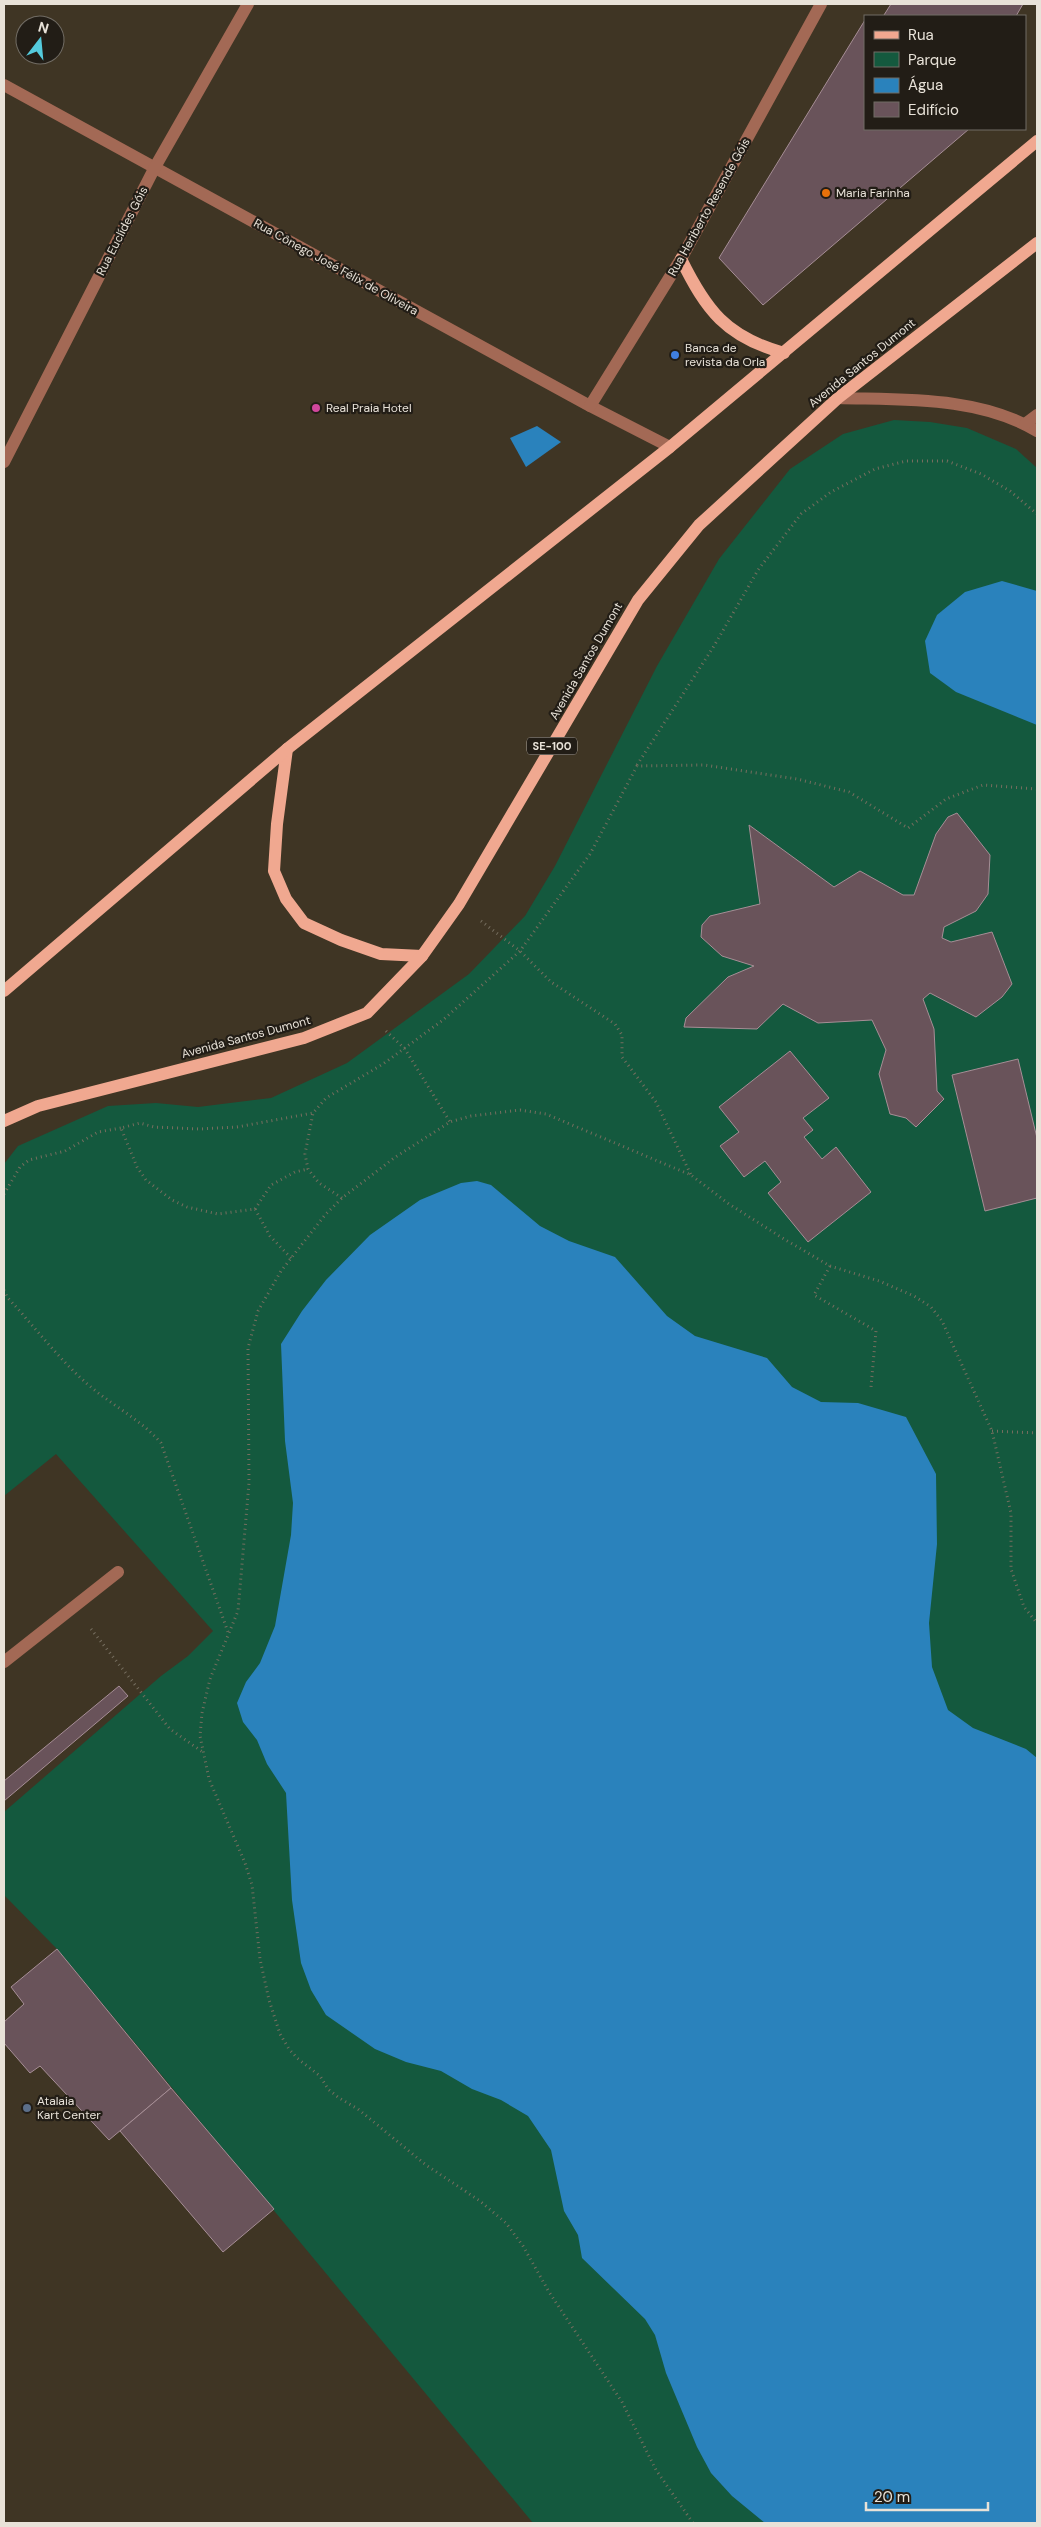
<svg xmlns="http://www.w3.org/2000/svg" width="1041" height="2527" font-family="'DM Sans',sans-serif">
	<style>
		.green { fill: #14593e }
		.water { fill: #2a82bc }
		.building { fill: #69535a; stroke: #a68e96 }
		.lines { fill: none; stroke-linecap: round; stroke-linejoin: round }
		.path { stroke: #766e5f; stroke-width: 3; stroke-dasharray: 1 4; stroke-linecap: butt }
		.minor { stroke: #a36955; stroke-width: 12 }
		.major { stroke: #f0a890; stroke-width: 12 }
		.food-dot { fill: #e8710a; stroke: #221d16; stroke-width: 2 }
		.shop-dot { fill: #3f7fe0; stroke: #221d16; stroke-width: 2 }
		.hotel-dot { fill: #d1479c; stroke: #221d16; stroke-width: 2 }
		.service-dot { fill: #5c6f8a; stroke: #221d16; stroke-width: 2 }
		.labels { text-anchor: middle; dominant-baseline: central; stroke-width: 4.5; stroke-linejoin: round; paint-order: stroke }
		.shield { fill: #221d16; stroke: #ada79e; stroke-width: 1 }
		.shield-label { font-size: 11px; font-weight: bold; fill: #e8e2d8 }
		.poi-label { font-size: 12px; fill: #e8e2d8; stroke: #221d16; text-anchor: start }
		.street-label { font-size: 12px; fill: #e8e2d8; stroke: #221d16 }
	</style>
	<rect width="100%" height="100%" fill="#3f3524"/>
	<polygon class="green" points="894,420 930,422 967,428 1016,449 1037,468 1037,2523 533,2523 57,1949 4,1895 4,1812 161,1676 188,1656 213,1631 56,1454 4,1496 4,1164 18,1146 108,1106 156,1103 198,1107 271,1098 347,1063 469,974 525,916 555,866 657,666 719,559 790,469 843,434"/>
	<g class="water">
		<polygon points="537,426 561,442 526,467 510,438"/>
		<polygon points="1002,581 1037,591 1037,725 956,692 930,673 925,641 937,615 965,592"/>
		<polygon points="477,1181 491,1185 540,1226 569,1241 615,1257 667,1316 695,1336 767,1358 792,1387 821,1402 858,1403 906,1417 936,1474 937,1544 929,1623 932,1667 948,1710 973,1728 1026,1749 1037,1758 1037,2523 765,2523 732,2496 711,2473 697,2447 666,2373 655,2335 645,2319 582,2258 578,2235 564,2211 551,2150 528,2116 501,2100 472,2089 441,2071 406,2062 375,2049 326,2015 311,1990 301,1963 292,1900 286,1793 267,1764 257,1740 243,1722 237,1703 246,1682 260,1663 275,1626 291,1535 293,1503 285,1441 281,1344 302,1311 326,1280 370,1235 420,1200 461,1183"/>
	</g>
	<g class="building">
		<polygon points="891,4 1023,4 1016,16 886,16 884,15"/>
		<polygon points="865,20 865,129 969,129 763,305 719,258"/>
		<polygon points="957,813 990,855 988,894 976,911 944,927 942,938 951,942 992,932 1012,984 1002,997 976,1017 930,993 923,999 934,1029 937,1091 944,1099 916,1127 906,1118 890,1114 879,1074 886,1050 872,1020 818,1023 783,1004 757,1029 684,1027 686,1018 728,977 754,966 722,956 701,937 702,925 710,916 760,904 749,825 834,887 860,871 903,895 914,895 936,834 948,817"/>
		<polygon points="790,1051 829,1098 803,1118 813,1130 804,1137 822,1159 836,1147 871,1192 808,1242 768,1193 781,1182 765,1161 744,1177 720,1146 739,1132 719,1107"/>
		<polygon points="1018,1059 1037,1138 1037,1198 985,1211 952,1075"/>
		<polygon points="119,1686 128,1696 4,1801 4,1781"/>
		<polygon points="57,1949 171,2088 109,2140 40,2066 30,2073 4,2043 4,2022 24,2004 11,1987"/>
		<polygon points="171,2088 274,2209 223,2252 120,2131"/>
	</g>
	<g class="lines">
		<g class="path">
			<polyline points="637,765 714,646 758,570 801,514 831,492 875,469 906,461 947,461 981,474 1010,491 1037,514"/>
			<polyline points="481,921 520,951 551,982 615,1024 622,1035 622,1057 656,1102 691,1175"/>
			<polyline points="386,1031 405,1049 450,1122"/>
			<polyline points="4,1194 20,1167 29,1160 65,1151 98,1132 121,1128"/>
			<polyline points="342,1198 319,1183 308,1169 305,1154 313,1113 326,1098 383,1064 443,1020 520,951 590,854 637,766 704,765 797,779 849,792 908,828 946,799 983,785 1037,789"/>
			<polyline points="255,1209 271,1185 295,1172 308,1169"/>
			<polyline points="291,1258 270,1236 255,1209 218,1214 187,1207 172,1200 146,1180 137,1167 121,1128 140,1123 154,1127 200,1129 237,1127 313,1113"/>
			<polyline points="830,1266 814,1295 876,1331 871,1387"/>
			<path d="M4,1290L7,1297C35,1327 60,1361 92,1388C115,1407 141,1420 161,1443L229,1635"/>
			<polyline points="992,1431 1037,1433"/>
			<polyline points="91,1629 170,1729 204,1753"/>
			<polyline points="693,2523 656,2470 622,2402 549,2292 523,2246 506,2223 480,2201 426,2165 358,2109 339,2098 328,2089 320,2076 297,2058 289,2049 280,2034 269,2000 260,1959 252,1885 245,1863 209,1779 200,1736 202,1713 210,1679 238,1611 249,1483 248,1348 258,1311 281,1271 325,1215 342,1198 394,1158 450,1122 471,1116 520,1110 546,1114 691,1175 729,1204 784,1239 830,1266 879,1281 914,1296 931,1307 942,1321 992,1431 1011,1513 1011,1569 1024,1607 1037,1623"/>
		</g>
		<g class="minor">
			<polyline points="4,85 590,406 670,447"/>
			<path d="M838,398C904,400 978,396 1037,431"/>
			<polyline points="590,406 681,259 821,4"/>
			<polyline points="1025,424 1037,415"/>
			<polyline points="4,462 155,167 248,4"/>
			<polyline points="4,1662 118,1572"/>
		</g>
		<g class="major">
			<path d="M681,259C706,310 726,337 784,353"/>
			<polyline points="287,749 277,824 274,871 286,899 304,923 341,940 381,954 422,956"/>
			<polyline points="4,991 287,749 670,447 1037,141"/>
			<polyline points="4,1121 38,1106 304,1038 367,1013 422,956 459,904 638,600 699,525 838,398 1037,243"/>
		</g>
	</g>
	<circle class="food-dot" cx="826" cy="193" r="5"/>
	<circle class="shop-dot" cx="675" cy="355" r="5"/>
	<circle class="hotel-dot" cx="316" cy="408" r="5"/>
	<circle class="service-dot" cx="27" cy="2108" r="5"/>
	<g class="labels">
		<rect class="shield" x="527" y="737.5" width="50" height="17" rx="4"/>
		<g class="shield-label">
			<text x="552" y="746">SE-100</text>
		</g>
		<g class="poi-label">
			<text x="836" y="193">Maria Farinha</text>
			<text x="685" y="348">Banca de<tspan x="685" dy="14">revista da Orla</tspan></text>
			<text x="326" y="408">Real Praia Hotel</text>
			<text x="37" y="2101">Atalaia<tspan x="37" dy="14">Kart Center</tspan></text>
		</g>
		<g class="street-label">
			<text transform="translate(709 207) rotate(-61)">Rua Heriberto Resende Góis</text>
			<text transform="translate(122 231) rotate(-63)">Rua Euclídes Góis</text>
			<text transform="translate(336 267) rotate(29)">Rua Cônego José Félix de Oliveira</text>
			<text transform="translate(862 363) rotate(-39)">Avenida Santos Dumont</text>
			<text transform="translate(586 661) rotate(-60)">Avenida Santos Dumont</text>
			<text transform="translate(246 1037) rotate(-15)">Avenida Santos Dumont</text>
		</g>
	</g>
	<rect width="1041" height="2527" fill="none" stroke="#e8e2d8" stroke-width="10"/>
	<rect x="864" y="15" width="162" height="115" fill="#221d16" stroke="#716c64"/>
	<rect x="874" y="31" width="25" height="8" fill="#f0a890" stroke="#716c64"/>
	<text x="908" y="40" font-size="15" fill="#e8e2d8">Rua</text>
	<rect x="874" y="52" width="25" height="15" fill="#14593e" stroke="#716c64"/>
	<text x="908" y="65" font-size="15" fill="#e8e2d8">Parque</text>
	<rect x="874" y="78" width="25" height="15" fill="#2a82bc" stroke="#716c64"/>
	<text x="908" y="90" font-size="15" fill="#e8e2d8">Água</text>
	<rect x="874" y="102" width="25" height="15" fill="#69535a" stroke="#716c64"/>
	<text x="908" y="115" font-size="15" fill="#e8e2d8">Edifício</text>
	<g transform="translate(40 40) rotate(16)"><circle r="24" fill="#221d16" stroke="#716c64"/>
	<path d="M0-4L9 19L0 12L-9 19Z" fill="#54cadc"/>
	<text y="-8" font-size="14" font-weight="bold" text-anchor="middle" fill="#e8e2d8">N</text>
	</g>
	<path d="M866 2502v8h122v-8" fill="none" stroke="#e8e2d8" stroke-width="2.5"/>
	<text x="874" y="2502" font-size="15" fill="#e8e2d8" stroke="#221d16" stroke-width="4" paint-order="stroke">20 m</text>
</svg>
